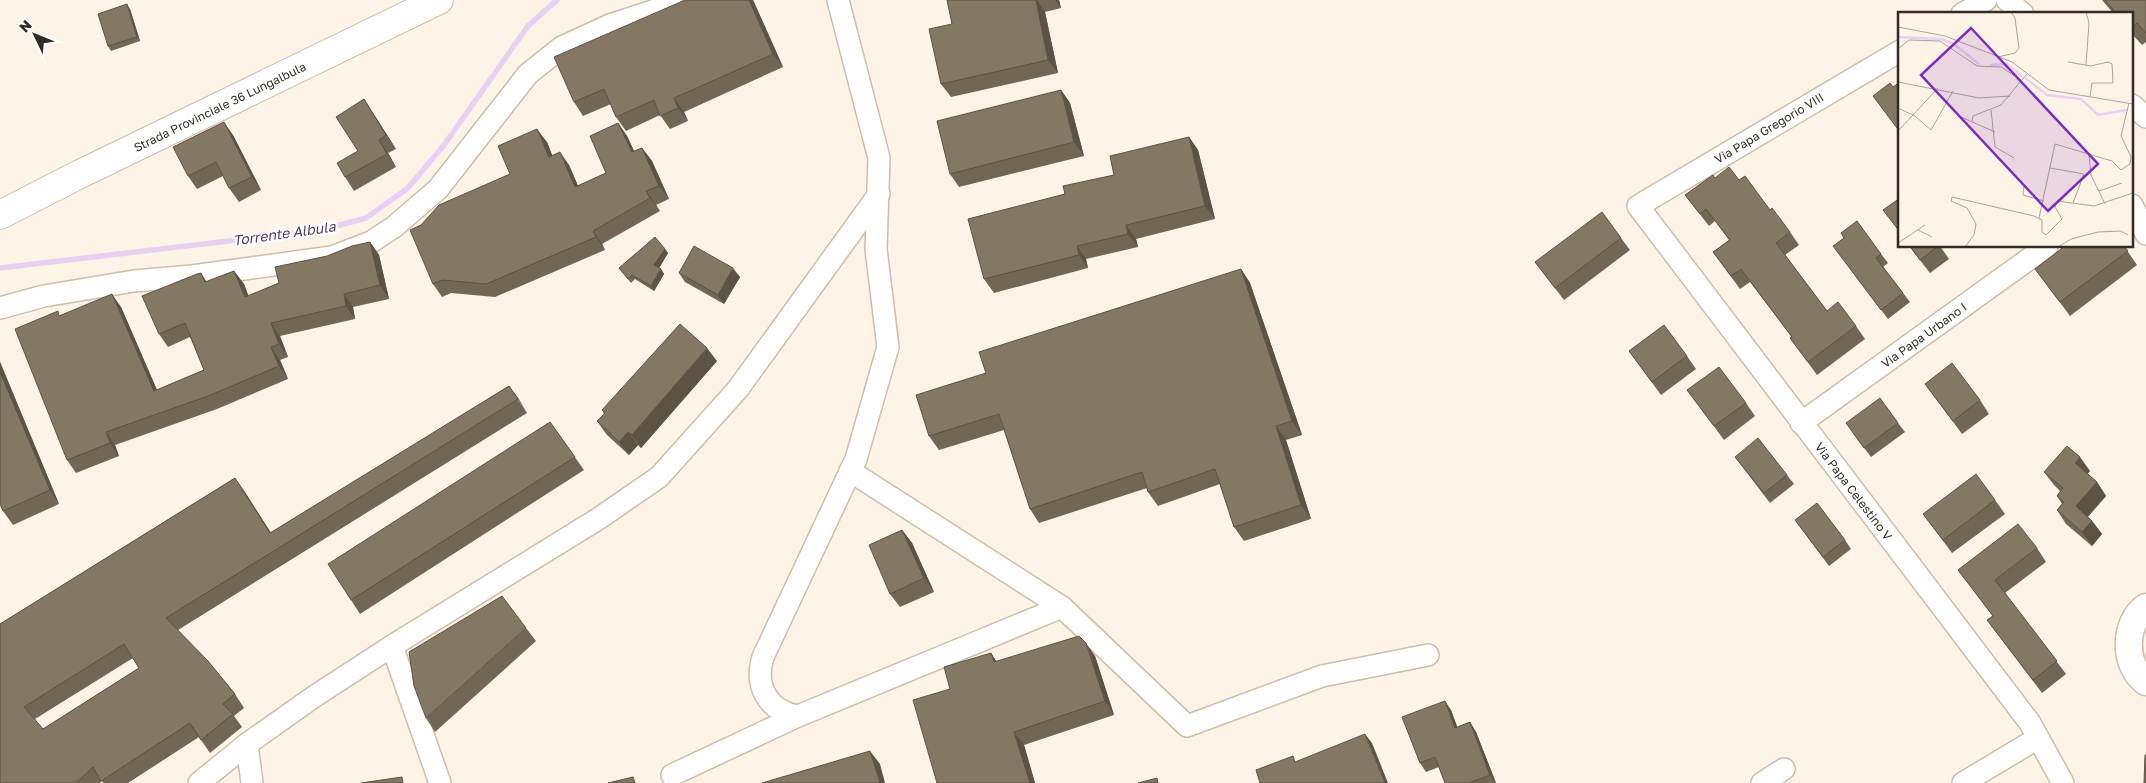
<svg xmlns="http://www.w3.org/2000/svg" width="2146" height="783" font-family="'Golos Text',sans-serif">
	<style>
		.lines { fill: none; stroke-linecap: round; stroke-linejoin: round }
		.stream { stroke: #e9cff2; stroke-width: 5.5 }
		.minor-casing { stroke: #ccbea8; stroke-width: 24 }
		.tertiary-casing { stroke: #ccbea8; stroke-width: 29 }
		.secondary-casing { stroke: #ccbea8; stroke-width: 30 }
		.minor { stroke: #fff; stroke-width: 21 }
		.tertiary { stroke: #fff; stroke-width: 26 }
		.secondary { stroke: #fff; stroke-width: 28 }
		.wall { fill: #726655; fill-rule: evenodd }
		.shaded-wall { fill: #5c5345 }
		.building { fill: #847763; stroke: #5c5345; fill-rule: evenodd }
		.labels { text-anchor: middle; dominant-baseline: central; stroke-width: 4.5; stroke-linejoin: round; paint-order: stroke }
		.street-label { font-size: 12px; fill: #312b23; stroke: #fff }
		.water-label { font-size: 14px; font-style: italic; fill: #573562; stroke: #fff }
		.inset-river { fill: none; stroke: #e9cff2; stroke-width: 2.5 }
		.inset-road { fill: none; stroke: #aba499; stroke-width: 1 }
		.view { fill: #7b2cbf; fill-opacity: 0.15; stroke: #7b2cbf; stroke-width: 2.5 }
		.inset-edge { fill: none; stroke: #312b23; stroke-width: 2.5 }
	</style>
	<rect width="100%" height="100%" fill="#fdf4e7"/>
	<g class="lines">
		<polyline class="stream" points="0,268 321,230 366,218 408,188 444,145 528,26 557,0"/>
		<defs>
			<g id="minor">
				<polyline points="2007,0 2023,14"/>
				<polyline points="1962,14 1986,0"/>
				<path id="s1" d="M1900,51L1638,206L2030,723L2063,783"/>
				<polyline points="2132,105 2146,117"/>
				<polyline points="2132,205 2146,234"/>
				<polyline points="0,308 44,296 134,281 192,276 332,257 371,242 394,227 438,189 528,74 562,47 610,25 686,0"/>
				<path id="s2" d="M1801,423L2047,246"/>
				<polyline points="850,471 1062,607 1187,726 1322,676 1428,655"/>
				<polyline points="392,646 440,783"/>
				<path d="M798,716C768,711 754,686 763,657L856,459L888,347L876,249L879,158L838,0"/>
				<polyline points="247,744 252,783"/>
				<polyline points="672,775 798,716 1062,607"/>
				<polyline points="199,783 247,744 315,696 392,646 598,519 659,477 738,389 879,194"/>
				<polyline points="1762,783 1784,769"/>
				<polyline points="1963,783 2038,738"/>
			</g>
			<path id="tertiary" d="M2146,607C2123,623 2123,666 2146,682"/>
			<g id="secondary">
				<path id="s3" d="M0,215L78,175L439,0"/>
			</g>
		</defs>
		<use href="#minor" class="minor-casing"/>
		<use href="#tertiary" class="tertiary-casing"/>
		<use href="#secondary" class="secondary-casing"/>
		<use href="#minor" class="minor"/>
		<use href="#tertiary" class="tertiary"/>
		<use href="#secondary" class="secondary"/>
	</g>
	<g class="wall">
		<polygon points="685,0 753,0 783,67 684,112 688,121 670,129 660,115 626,131 616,117 611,104 583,116 574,102"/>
		<polygon points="947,0 1059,0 1061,8 1045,12 1058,73 951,97 941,84 952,24"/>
		<polygon points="2102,0 2146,0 2146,42 2142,45 2132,34 2132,14 2114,14"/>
		<polygon points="130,9 140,41 111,51 108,46"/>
		<polygon points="1061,90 1070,103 1084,156 959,187 950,174"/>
		<polygon points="364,99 396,149 388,153 396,167 354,191 345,177 358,151"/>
		<polygon points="618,123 627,136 634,151 642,148 652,161 669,199 656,205 660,211 602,244 605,250 495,297 451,293 442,297 433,284 421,225 510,174 547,142 552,155 569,165 578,186 606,173"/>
		<polygon points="233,135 261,190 239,202 229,188 223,176 197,189 188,176"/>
		<polygon points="1189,137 1198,150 1215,219 1136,239 1138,247 1086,259 1088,268 994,293 984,279 1065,194 1114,175"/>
		<polygon points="1715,178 1739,180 1770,210 1790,232 1799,245 1785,255 1827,311 1856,326 1865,339 1817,375 1790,338 1792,337 1750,282 1740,289 1713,252 1729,240 1715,221 1709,226 1685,195"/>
		<polygon points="1621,238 1630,250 1564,300 1535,262"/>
		<polygon points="370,242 379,255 389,299 353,307 355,319 280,336 288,357 280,360 288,379 217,409 115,445 119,456 76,473 67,460 60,315 121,307 157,390 204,370 190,337 168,347 159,334 201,273 207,282 234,271 244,284 248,296 279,283 327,256"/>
		<polygon points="1909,246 1940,246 1949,259 1930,273"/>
		<polygon points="2124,246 2137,265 2070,316 2035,269"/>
		<polygon points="665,249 668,253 659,268 661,269 664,274 654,291 635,279 631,283 619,268"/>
		<polygon points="1881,254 1888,263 1883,267 1910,302 1888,319 1840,255"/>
		<polygon points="1241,269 1250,283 1302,435 1286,440 1311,519 1244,541 1234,527 1220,484 1158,506 1148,492 1147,488 1039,523 1030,509 1004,430 939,450 929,436 986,373"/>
		<polygon points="679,273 740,277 724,304 685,282"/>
		<polygon points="1629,351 1687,356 1696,369 1661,395"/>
		<polygon points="717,361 641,448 638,445 629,455 607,435 597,421 604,414 602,410"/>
		<polygon points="0,362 59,504 13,525 3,511 0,491"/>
		<polygon points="1925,384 1980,400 1989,414 1962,434"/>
		<path d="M509,386L527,413L178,630L235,694L244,708L234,716L242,727L210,753L199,737L128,783H103L102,781L100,783H0V624L235,478L271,533ZM133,658L139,668L43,729L35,719Z"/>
		<polygon points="1687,390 1746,403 1755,416 1724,440"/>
		<polygon points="550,422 584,470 360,614 351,600"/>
		<polygon points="1898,423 1905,432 1871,457 1852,432"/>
		<polygon points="1735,457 1787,475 1794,484 1770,503"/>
		<polygon points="2090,471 2087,474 2097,482 2106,496 2088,517 2092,521 2102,534 2092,546 2066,524 2057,510 2062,504 2057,496 2060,491 2054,485 2044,472"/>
		<polygon points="1995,500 2005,514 1952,553 1923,514"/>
		<polygon points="1795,520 1845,540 1851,549 1829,566"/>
		<polygon points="902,530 912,543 934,592 900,607 890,594"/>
		<polygon points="2037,548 2046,562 2005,593 2066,674 2042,693 1987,620 1993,616 1958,570"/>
		<polygon points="526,628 536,641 435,732 426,718"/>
		<polygon points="991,653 996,661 1095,656 1114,715 1024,745 1035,783 937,783 950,689"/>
		<polygon points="1451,710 1457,727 1470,722 1476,732 1496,783 1445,783 1439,767 1426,772 1420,763"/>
	</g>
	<g class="shaded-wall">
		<polygon points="749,0 753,0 783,67 773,54"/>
		<polygon points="1036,0 1037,0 1045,12 1058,73 1048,60"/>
		<polygon points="1055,0 1059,0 1061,8"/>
		<polygon points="127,4 130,9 140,41 137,37"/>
		<polygon points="1061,90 1070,103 1084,156 1074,142"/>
		<polygon points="674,98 684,112 688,121 678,108"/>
		<polygon points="364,99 373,113 396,149 386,135"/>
		<polygon points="224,122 233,135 261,190 252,177"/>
		<polygon points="618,123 627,136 641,166 632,152"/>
		<polygon points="537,129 547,142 558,170 549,157"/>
		<polygon points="1189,137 1198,150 1215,219 1205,206"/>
		<polygon points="379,140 388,153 396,167 387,154"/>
		<polygon points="642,148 652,161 669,199 659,186"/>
		<polygon points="560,152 569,165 584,200 575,187"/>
		<polygon points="646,191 656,205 660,211 650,198"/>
		<polygon points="1126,225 1136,239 1138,247 1128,234"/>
		<polygon points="593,231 602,244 605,250 596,237"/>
		<polygon points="370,242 379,255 389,299 380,285"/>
		<polygon points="1077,246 1086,259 1088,268 1079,255"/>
		<polygon points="665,249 668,253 658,270 654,265"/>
		<polygon points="733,268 740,277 724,304 718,295"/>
		<polygon points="661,269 664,274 654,291 651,286"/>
		<polygon points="1241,269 1250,283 1302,435 1292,421"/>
		<polygon points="234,271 244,284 254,310 245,297"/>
		<polygon points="112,294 121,307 163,404 154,391"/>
		<polygon points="344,294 353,307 355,319 346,306"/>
		<polygon points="271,323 280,336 288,357 279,344"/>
		<polygon points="271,347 280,360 288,379 279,366"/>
		<polygon points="707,348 717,361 641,448 632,435"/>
		<polygon points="0,362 59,504 50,490 0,372"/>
		<polygon points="509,386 519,399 527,413 518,399"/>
		<polygon points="1276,426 1286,440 1311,519 1301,505"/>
		<polygon points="106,432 115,445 119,456 110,443"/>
		<polygon points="628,432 638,445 629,455 619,442"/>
		<polygon points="2080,457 2090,471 2084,477 2075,463"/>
		<polygon points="235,478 245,492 280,547 270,533"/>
		<polygon points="2097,482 2106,496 2085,519 2076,506"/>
		<polygon points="2092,521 2102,534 2092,546 2082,532"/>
		<polygon points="902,530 912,543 934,592 924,578"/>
		<polygon points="1086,643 1095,656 1114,715 1105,701"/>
		<polygon points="991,653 1000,667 994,662"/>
		<polygon points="1445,701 1451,710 1461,737 1455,728"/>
		<polygon points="1470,722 1476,732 1496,783 1490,775"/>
		<polygon points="1014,732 1024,745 1035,783 1030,783"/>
		<polygon points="1365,734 1372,743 1388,783 1385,783"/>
		<polygon points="870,751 880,764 885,783 880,783"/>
	</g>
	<g class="building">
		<polygon points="685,0 749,0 773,54 674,98 678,108 660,116 654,100 616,117 604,89 574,102 554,57"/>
		<polygon points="947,0 1036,0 1048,60 941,84 929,29 952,24"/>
		<polygon points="2105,0 2146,0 2146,33 2137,23 2132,28 2132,14 2117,14"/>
		<polygon points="127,4 137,37 108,46 98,14"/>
		<polygon points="1900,82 1900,132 1873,96 1890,83 1893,87"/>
		<polygon points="1061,90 1074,142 950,174 937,121"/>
		<polygon points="364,99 386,135 379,140 387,154 345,177 337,163 358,151 336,117"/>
		<polygon points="224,122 252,177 229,188 216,162 188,176 173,147"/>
		<polygon points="618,123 632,152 642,148 659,186 646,191 650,198 593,231 596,237 486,284 442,280 433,284 410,230 421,225 439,205 510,174 498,146 537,129 549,157 560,152 575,187 606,173 590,136"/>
		<polygon points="1189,137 1205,206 1126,225 1128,234 1077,246 1079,255 984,279 968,219 1065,194 1063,186 1114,175 1110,156"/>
		<polygon points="1729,167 1739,180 1745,176 1770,210 1772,208 1790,232 1776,243 1827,311 1838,302 1856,326 1808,362 1790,338 1792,337 1741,269 1731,276 1713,252 1730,240 1706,209 1700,214 1685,195 1713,175 1715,178"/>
		<polygon points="1900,198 1900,232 1883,210"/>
		<polygon points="1602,212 1621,238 1555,288 1535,262"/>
		<polygon points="1857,221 1881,254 1876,258 1903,293 1881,310 1833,246 1844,238 1841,233"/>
		<polygon points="655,237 665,249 654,265 661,269 651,286 632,275 628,279 619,268"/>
		<polygon points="370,242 380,285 344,294 346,306 271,323 279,344 271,347 279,366 208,396 106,432 110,443 67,460 15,329 58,311 59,316 112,294 154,391 204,370 185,323 159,334 142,296 197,274 201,273 205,282 234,271 245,297 279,283 275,267 327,256 352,246"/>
		<polygon points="694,246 733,268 718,295 679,273"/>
		<polygon points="1910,246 1938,246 1920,260"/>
		<polygon points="2065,246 2124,246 2128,251 2060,302 2035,269"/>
		<polygon points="1241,269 1292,421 1276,426 1301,505 1234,527 1215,469 1148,492 1142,472 1030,509 999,414 929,436 916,395 986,373 979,352"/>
		<polygon points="680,324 707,348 632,435 628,432 619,442 597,421 605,413 602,410"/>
		<polygon points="1664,325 1687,356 1652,382 1629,351"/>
		<polygon points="1952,363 1980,400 1953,421 1925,384"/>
		<polygon points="1719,367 1746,403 1714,426 1687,390"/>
		<polygon points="0,372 50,490 3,511 0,504"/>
		<path d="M509,386L518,399L166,618L208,661L235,694L223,704L233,714L201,740L190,723L101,781L93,767L76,783H0V624L235,478L270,533ZM124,644L139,668L43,729L24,707Z"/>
		<polygon points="1880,398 1898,423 1864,448 1846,423"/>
		<polygon points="550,422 575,457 351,600 328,564"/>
		<polygon points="1758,438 1787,475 1764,493 1735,457"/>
		<polygon points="2067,446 2080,457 2075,463 2097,482 2076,506 2092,521 2082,532 2057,510 2064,502 2057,496 2063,488 2044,472"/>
		<polygon points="1976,474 1995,500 1943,540 1923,514"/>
		<polygon points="1817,503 1845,540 1823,557 1795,520"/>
		<polygon points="2018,524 2037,548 1995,580 2057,661 2033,680 1987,620 1993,616 1958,570"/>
		<polygon points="902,530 924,578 890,594 869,545"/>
		<polygon points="502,596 526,628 426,718 414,686 409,652"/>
		<polygon points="1079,636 1086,643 1105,701 1014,732 1030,783 937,783 913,700 950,689 944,667 991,653 994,662"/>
		<polygon points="1445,701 1455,728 1470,722 1490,775 1469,783 1445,783 1435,757 1420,763 1402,717"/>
		<polygon points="1365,734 1385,783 1260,783 1256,770 1293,756 1295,762"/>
		<polygon points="870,751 880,783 762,783"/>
		<polygon points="2145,755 2146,755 2146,783 2144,783"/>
		<polygon points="402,777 403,783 361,783"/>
		<polygon points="633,777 635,783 608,783"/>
		<polygon points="1157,778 1158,783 1138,783"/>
	</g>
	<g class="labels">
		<g class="street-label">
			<text stroke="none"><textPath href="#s3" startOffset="245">Strada Provinciale 36 Lungalbula</textPath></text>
			<text transform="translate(1769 128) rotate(-31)">Via Papa Gregorio VIII</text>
			<text stroke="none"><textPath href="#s2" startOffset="151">Via Papa Urbano I</textPath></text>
			<text stroke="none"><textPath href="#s1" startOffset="662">Via Papa Celestino V</textPath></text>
		</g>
		<g class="water-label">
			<text transform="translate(284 233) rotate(-8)">Torrente Albula</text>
		</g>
	</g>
	<g transform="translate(1898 12)">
		<rect width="235" height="235" fill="#fdf4e7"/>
		<path class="inset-river" d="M0,25L44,27L56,32L81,52M92,53L109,52L124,64M127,66L149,83L183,87L200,103L229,98"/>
		<path class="inset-road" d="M188,0L191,11L188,53M0,15L47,24L114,50L151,78L235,92M0,37L11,28L42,29L79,54L103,55L123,68M100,45L117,41L121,36L117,6L113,0M170,50L193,54L210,50L214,52L215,71H194L192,85M0,70L81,86L112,84M0,96L17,104L33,118L55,79M93,98L97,135L116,146M63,105L97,120M74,109L75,104L103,93L129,62M0,119L40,76M191,143L193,163L207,192M152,156L186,162L175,191M129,175L126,174L125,183L146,189M201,179L224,171M141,206L157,132L214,149L223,158L232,152L233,145L223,124L231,91M20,218L34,225M0,231L27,213M67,235L76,223L78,212L69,196L53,189L54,185L136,204L144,208V220L148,223L164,207L157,195L159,189L196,194L235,181M160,235L173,227L200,220L223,219L230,223"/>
		<path class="view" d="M73,16L200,152L150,199L23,63Z"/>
		<rect width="235" height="235" class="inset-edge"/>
	</g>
	<g transform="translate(35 35) rotate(313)" stroke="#ffffff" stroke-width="4" paint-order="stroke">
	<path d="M0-4L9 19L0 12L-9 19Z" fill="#312b23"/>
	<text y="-8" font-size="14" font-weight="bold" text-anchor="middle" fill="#312b23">N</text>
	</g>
</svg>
